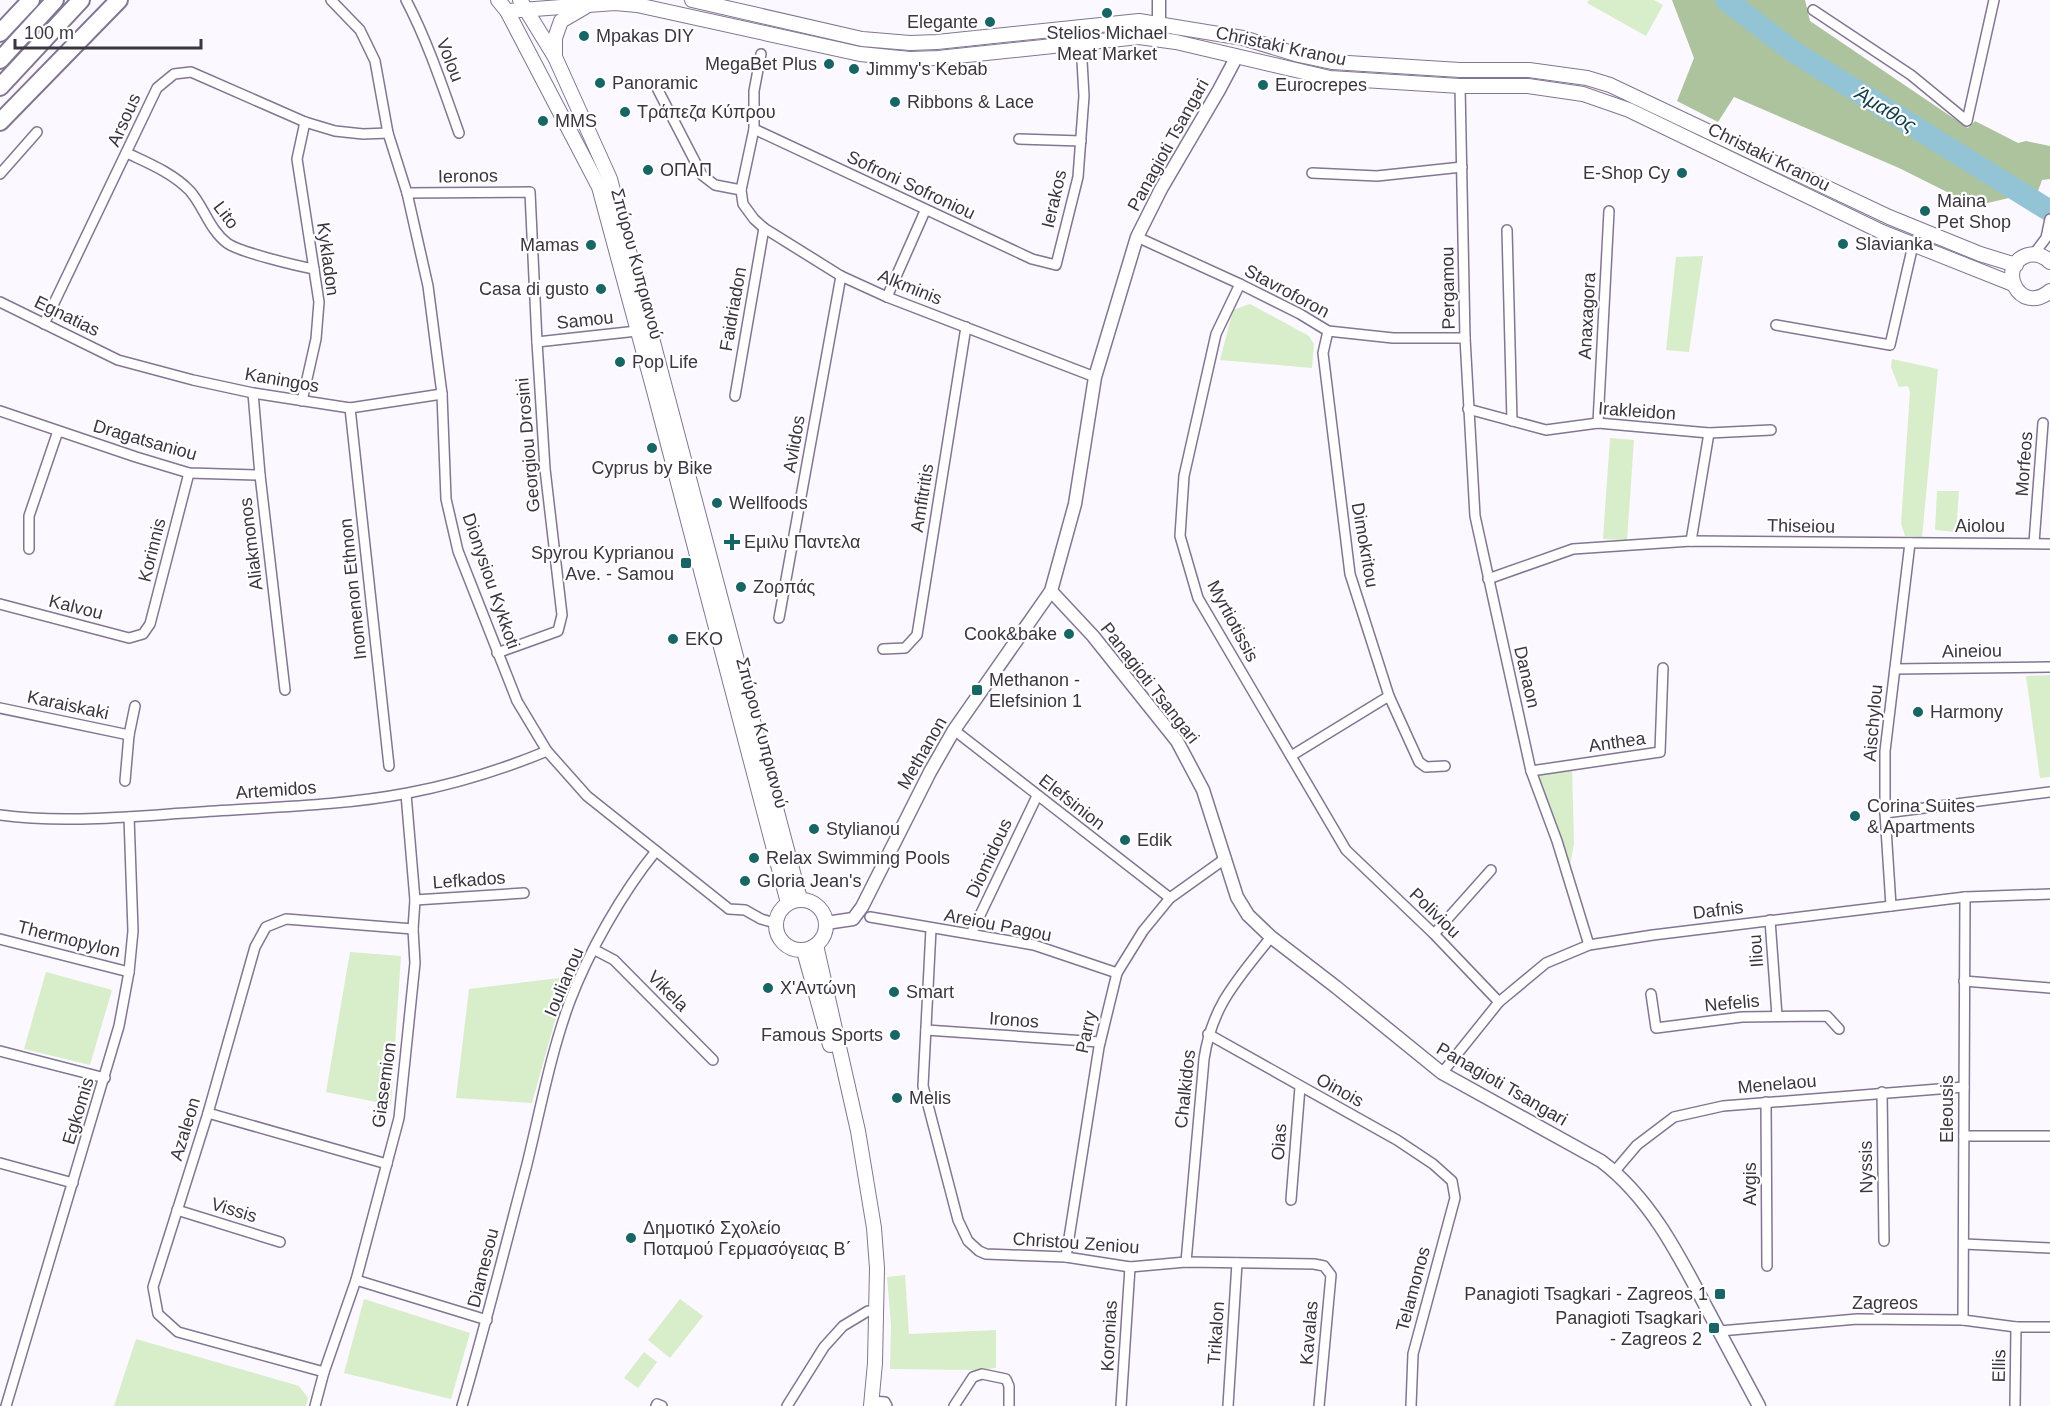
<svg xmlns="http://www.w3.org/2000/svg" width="2050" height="1406" font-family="Helvetica,sans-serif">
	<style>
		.green { fill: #d8edca }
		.forest { fill: #acc39d }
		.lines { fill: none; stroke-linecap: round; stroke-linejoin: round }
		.river { stroke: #92c4d5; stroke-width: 22 }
		.minor-casing { stroke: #827692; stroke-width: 12 }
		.tertiary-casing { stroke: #827692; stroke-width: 15 }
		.secondary-casing { stroke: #827692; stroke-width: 16 }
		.trunk-casing { stroke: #827692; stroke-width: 20 }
		.minor { stroke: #fff; stroke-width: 9 }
		.tertiary { stroke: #fff; stroke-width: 12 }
		.secondary { stroke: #fff; stroke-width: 14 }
		.trunk { stroke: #fff; stroke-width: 16 }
		.poi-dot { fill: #176565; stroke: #fff; stroke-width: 2 }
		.labels { text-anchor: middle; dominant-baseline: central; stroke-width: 4.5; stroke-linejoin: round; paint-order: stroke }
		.poi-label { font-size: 18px; fill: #3a3541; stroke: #fff; text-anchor: start }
		.street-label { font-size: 18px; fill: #3a3541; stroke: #fff }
		.water-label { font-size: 20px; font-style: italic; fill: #123f4b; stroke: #fff }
	</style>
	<rect width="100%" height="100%" fill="#fbf8ff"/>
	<g class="green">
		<polygon points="1589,0 1654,0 1663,5 1646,36 1587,3"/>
		<polygon points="1703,256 1689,352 1666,350 1676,257"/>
		<polygon points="1250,304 1309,336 1314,344 1312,368 1220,360 1233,310"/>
		<polygon points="1892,359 1938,369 1922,537 1905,536 1901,523 1910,392 1908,386 1899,387 1891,367"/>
		<polygon points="1610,438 1634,440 1627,540 1603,539"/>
		<polygon points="1937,491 1959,491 1956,532 1935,530"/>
		<polygon points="2050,675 2050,777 2040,778 2026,676"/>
		<polygon points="1572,765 1574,844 1568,875 1531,771"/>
		<polygon points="350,952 401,956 391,1105 326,1092"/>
		<polygon points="46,972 112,990 90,1065 24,1049"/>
		<polygon points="567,977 532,1103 456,1098 469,989"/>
		<polygon points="905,1275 909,1334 996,1330 996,1368 976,1370 890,1369 891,1325 887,1277"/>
		<polygon points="364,1299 470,1333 451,1399 344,1373"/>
		<polygon points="680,1299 703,1316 670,1358 648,1340"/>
		<polygon points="136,1339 299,1386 308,1398 306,1406 114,1406"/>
		<polygon points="644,1352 657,1362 638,1388 624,1378"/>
	</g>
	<polygon class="forest" points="1672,0 1805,0 1810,21 1968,128 1975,121 2018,143 2026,141 2050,146 2050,179 2042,180 2038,191 1975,206 1899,168 1734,97 1718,122 1677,101 1694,58"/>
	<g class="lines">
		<polyline class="river" points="1726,0 1794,52 2050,211"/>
		<defs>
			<g id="minor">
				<polyline points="331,0 360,30 375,61 388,133 407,193 428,286 442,394 446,499 458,551 517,701 547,751 587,796 729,909 745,910 761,919 775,923"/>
				<path d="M406,0C428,42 443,88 459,133"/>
				<polyline points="1813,10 1911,75 1967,121 1994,0"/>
				<polyline points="761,54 754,91 754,129 741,190 743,204 754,219 764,228 841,276 887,297 1095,377"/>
				<polyline points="1460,86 1465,338 1475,516 1531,771 1557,841 1589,945"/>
				<polyline points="658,90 702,175 715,185 741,190"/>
				<polyline points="754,129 1032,259 1056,265 1078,177 1084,96 1081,43"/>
				<polyline points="1019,139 1081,141"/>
				<path d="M127,153C148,163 173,173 190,191C204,207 209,229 227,243C239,252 297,266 314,269"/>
				<polyline points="1312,173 1377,176 1462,167"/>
				<polyline points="0,174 37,132"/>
				<polyline points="407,193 530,192 537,342 545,469 562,615 558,631 497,653"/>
				<polyline points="1507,230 1512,421"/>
				<polyline points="1137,237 1240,284 1300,314 1328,331 1393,338 1465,338"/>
				<polyline points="2033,255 2046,238 2050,219"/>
				<polyline points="1240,284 1216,334 1184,476 1180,536 1198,598 1346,850 1434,934 1499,1002"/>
				<polyline points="887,297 925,211"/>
				<polyline points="0,302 118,360 193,380 253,393 350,408 442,394"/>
				<polyline points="44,324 157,88 174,74 191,72 305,122 335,131 363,134 388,133"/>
				<polyline points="1776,325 1890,345 1913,245"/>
				<polyline points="1328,331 1323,353 1350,574 1389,696 1419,762 1426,767 1445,766"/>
				<polyline points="537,342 637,331"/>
				<polyline points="253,393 260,475 285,690"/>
				<polyline points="735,396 764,228"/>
				<polyline points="302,401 316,339 319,302 297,159 305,122"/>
				<polyline points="350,408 389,766"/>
				<polyline points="1468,409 1546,430 1598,423 1709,433 1771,430"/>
				<polyline points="0,411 136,457 189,473 260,475"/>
				<polyline points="1598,423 1609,211"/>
				<polyline points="1691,541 1709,433"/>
				<polyline points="2034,543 2043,423"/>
				<polyline points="29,549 29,516 58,431"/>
				<polyline points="1488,579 1573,549 1691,541 2050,544"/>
				<polyline points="0,604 129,638 143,634 150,624 189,473"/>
				<polyline points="779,618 841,276"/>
				<polyline points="883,649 905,648 917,635 966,327"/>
				<polyline points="1895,669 2050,667"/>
				<polyline points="0,708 129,735"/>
				<polyline points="954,730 1170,898"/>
				<polyline points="1291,756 1389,696"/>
				<polyline points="1531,771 1660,752 1663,668"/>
				<polyline points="125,781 129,735 135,706"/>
				<polyline points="1885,813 2050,792"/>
				<path d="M0,815C64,824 135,816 200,812C269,807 340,806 408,793C456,784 501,770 547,751"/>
				<polyline points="415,900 524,893"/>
				<polyline points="1891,906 1885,813 1885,751 1910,543"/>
				<polyline points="870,917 1034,945 1117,973"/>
				<polyline points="1770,920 1777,1016"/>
				<polyline points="931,929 923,1086 958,1220 968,1241 979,1251 986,1254 1066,1257 1130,1267 1186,1262 1314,1264 1324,1266 1331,1275 1319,1406"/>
				<polyline points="971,934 1037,796"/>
				<polyline points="1434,934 1491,870"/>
				<polyline points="0,939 129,972"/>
				<polyline points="595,950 614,960 713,1060"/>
				<polyline points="1964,981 2050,988"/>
				<polyline points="1651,994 1656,1028 1742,1017 1827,1016 1839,1029"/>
				<polyline points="926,1030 1100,1042"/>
				<polyline points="1208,1034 1397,1140 1433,1164 1452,1181 1455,1198 1413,1354 1411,1406"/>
				<polyline points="0,1051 105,1078"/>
				<polyline points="1442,1073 1499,1002 1546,963 1589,945 1653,935 1965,897 2050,894"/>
				<polyline points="1882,1092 1884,1241"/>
				<polyline points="1766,1102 1767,1266"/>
				<polyline points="208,1113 387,1164"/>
				<polyline points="1964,1136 2050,1136"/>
				<polyline points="0,1163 73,1183"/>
				<polyline points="1614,1172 1637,1145 1674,1117 1723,1106 1964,1087"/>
				<polyline points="1291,1200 1300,1087"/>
				<polyline points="177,1210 280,1242"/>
				<polyline points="1964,1244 2050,1248"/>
				<polyline points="1066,1257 1099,1047 1117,973 1143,931 1170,898 1226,858"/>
				<path d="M1186,1262L1204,1059C1212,1005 1238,979 1271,937"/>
				<polyline points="356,1280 487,1320"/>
				<polyline points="1963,1320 1965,897"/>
				<polyline points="1720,1331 1857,1319 1963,1320 2016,1327 2050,1327"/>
				<polyline points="324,1372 178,1332 158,1314 153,1287 208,1113 255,947 266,927 286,919 413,929"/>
				<polyline points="871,1401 885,1402 887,1406"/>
				<polyline points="6,1406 119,1026 129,972 133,931 129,817"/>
				<polyline points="315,1406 324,1372 356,1280 399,1118 415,963 413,929 415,900 406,794"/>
				<path d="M462,1406C485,1327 505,1248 526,1168C540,1112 550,1055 570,1001C589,951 622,893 656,851"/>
				<polyline points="656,1406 657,1404 662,1406"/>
				<polyline points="787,1406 824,1347 843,1326 868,1311"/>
				<polyline points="954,1406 973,1377 982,1374 1006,1379 1009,1386 1009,1406"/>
				<polyline points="1121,1406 1130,1267"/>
				<polyline points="1228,1406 1237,1263"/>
				<polyline points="2015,1406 2016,1327"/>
			</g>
			<g id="tertiary">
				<polyline points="1159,23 1159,0"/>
				<path d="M1051,591L1093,636L1177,741L1203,790L1237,897L1248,915L1271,937L1336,987L1442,1073L1601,1161C1649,1197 1678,1253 1705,1305C1723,1338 1741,1372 1759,1406"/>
				<polyline points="826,923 853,919 862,907 930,772 954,730 1051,591 1075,504 1095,377 1137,237 1161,189 1219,90 1237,56"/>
			</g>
			<g id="secondary">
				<polyline points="498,0 507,11 599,187 653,387 788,903"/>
				<polyline points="520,0 555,57 610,179 800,899"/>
				<polyline points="692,0 862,39 910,43 937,42 1139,21 1243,38 1299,55 1332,62 1460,70 1529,70 1587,78 1610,85 1889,217 1980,254 2016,265"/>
				<polyline points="507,11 615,3 637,5 860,54 910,59 938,58 1139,37 1176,42 1330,78 1460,86 1528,86 1583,94 1629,110 1882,232 2013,284"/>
				<polyline points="555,57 555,38 561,21 585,7"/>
				<path d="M2050,262C2044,256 2037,253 2028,255C1995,265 2019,317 2050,291"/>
				<circle cx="801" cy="925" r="25"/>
				<polyline points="816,945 858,1131 874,1228 877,1268 875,1363 871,1406"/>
				<polyline points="804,951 830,1045"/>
			</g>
			<g id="trunk">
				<polyline points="0,33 31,0"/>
				<polyline points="0,60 55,0"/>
				<polyline points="0,87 81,0"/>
				<polyline points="0,122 119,0"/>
			</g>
		</defs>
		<use href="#minor" class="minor-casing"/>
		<use href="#tertiary" class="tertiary-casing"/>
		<use href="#secondary" class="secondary-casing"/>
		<use href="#trunk" class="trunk-casing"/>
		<use href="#minor" class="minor"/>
		<use href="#tertiary" class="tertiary"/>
		<use href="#secondary" class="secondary"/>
		<use href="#trunk" class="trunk"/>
	</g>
	<g class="poi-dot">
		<circle cx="1107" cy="13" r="6"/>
		<circle cx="990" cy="22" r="6"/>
		<circle cx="584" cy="36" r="6"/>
		<circle cx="829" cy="64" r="6"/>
		<circle cx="854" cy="69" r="6"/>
		<circle cx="600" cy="83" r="6"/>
		<circle cx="1263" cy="85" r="6"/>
		<circle cx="895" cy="102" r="6"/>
		<circle cx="625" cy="112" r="6"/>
		<circle cx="543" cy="121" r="6"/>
		<circle cx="648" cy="170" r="6"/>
		<circle cx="1682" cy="173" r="6"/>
		<circle cx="1925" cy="211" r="6"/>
		<circle cx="1843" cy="244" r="6"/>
		<circle cx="591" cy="245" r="6"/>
		<circle cx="601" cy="289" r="6"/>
		<circle cx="620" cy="362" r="6"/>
		<circle cx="652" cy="448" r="6"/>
		<circle cx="717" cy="503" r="6"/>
		<path d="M729 533h6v6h6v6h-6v6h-6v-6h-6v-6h6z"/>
		<rect x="680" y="557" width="12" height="12" rx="3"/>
		<circle cx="741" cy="587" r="6"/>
		<circle cx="1069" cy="634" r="6"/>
		<circle cx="673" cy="639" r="6"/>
		<rect x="971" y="684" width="12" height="12" rx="3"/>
		<circle cx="1918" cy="712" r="6"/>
		<circle cx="1855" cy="816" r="6"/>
		<circle cx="814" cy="829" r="6"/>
		<circle cx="1125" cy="840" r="6"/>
		<circle cx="754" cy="858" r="6"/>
		<circle cx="745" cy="881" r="6"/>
		<circle cx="768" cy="988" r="6"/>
		<circle cx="894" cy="992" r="6"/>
		<circle cx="895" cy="1035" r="6"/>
		<circle cx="897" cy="1098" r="6"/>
		<circle cx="631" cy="1238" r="6"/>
		<rect x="1714" y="1288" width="12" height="12" rx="3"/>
		<rect x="1708" y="1322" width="12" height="12" rx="3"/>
	</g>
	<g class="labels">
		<g class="poi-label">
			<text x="978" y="22" text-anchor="end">Elegante</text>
			<text x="1107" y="33" text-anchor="middle">Stelios Michael<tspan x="1107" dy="21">Meat Market</tspan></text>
			<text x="596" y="36">Mpakas DIY</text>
			<text x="817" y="64" text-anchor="end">MegaBet Plus</text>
			<text x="866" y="69">Jimmy's Kebab</text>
			<text x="612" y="83">Panoramic</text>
			<text x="1275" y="85">Eurocrepes</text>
			<text x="907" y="102">Ribbons &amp; Lace</text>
			<text x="637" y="112">Τράπεζα Κύπρου</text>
			<text x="555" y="121">MMS</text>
			<text x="660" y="170">ΟΠΑΠ</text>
			<text x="1670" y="173" text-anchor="end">E-Shop Cy</text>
			<text x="1937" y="201">Maina<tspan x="1937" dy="21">Pet Shop</tspan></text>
			<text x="1855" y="244">Slavianka</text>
			<text x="579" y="245" text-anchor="end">Mamas</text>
			<text x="589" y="289" text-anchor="end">Casa di gusto</text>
			<text x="632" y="362">Pop Life</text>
			<text x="652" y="468" text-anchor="middle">Cyprus by Bike</text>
			<text x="729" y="503">Wellfoods</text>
			<text x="744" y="542">Εμιλυ Παντελα</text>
			<text x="674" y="553" text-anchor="end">Spyrou Kyprianou<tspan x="674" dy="21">Ave. - Samou</tspan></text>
			<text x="753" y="587">Ζορπάς</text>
			<text x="1057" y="634" text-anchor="end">Cook&amp;bake</text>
			<text x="685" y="639">EKO</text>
			<text x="989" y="680">Methanon -<tspan x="989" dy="21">Elefsinion 1</tspan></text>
			<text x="1930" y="712">Harmony</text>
			<text x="1867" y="806">Corina Suites<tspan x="1867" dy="21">&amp; Apartments</tspan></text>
			<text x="826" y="829">Stylianou</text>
			<text x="1137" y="840">Edik</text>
			<text x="766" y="858">Relax Swimming Pools</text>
			<text x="757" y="881">Gloria Jean's</text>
			<text x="780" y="988">Χ'Αντώνη</text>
			<text x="906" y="992">Smart</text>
			<text x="883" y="1035" text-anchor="end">Famous Sports</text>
			<text x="909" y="1098">Melis</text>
			<text x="643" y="1228">Δημοτικό Σχολείο<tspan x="643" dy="21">Ποταμού Γερμασόγειας Β΄</tspan></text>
			<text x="1708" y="1294" text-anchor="end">Panagioti Tsagkari - Zagreos 1</text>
			<text x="1702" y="1318" text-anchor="end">Panagioti Tsagkari<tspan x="1702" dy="21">- Zagreos 2</tspan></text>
		</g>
		<g class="street-label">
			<text transform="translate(1281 46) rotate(12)">Christaki Kranou</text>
			<text transform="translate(450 60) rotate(69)">Volou</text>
			<text transform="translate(124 120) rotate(-66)">Arsous</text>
			<text transform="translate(1168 145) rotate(-61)">Panagioti Tsangari</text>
			<text transform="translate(1769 157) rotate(26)">Christaki Kranou</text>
			<text transform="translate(468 176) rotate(-1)">Ieronos</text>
			<text transform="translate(911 185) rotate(25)">Sofroni Sofroniou</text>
			<text transform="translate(1054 199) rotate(-77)">Ierakos</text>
			<text transform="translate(226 215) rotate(53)">Lito</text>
			<text transform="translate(328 259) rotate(82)">Kykladon</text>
			<text transform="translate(637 264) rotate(75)">Σπύρου Κυπριανού</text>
			<text transform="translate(910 287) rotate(22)">Alkminis</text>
			<text transform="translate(1448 288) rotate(-91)">Pergamou</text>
			<text transform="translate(1287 291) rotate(28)">Stavroforon</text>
			<text transform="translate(733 309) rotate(-80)">Faidriadon</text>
			<text transform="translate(67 316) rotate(26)">Egnatias</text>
			<text transform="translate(1587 316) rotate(-87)">Anaxagora</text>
			<text transform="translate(585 320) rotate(-6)">Samou</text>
			<text transform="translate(282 380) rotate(10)">Kaningos</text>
			<text transform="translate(1637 411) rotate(4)">Irakleidon</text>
			<text transform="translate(145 440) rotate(16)">Dragatsaniou</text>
			<text transform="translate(794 444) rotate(-80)">Avlidos</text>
			<text transform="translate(528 445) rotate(-95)">Georgiou Drosini</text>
			<text transform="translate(2024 464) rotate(-86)">Morfeos</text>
			<text transform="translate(922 498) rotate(-81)">Amfitritis</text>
			<text transform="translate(1801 526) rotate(1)">Thiseiou</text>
			<text x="1980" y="526">Aiolou</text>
			<text transform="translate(251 544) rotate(-97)">Aliakmonos</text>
			<text transform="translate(1365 545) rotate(80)">Dimokritou</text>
			<text transform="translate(152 550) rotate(-76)">Korinnis</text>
			<text transform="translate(491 581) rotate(71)">Dionysiou Kykkoti</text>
			<text transform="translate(353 589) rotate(-96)">Inomenon Ethnon</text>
			<text transform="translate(76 607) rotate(14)">Kalvou</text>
			<text transform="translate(1233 621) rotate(62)">Myrtiotissis</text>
			<text transform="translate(1972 651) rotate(-1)">Aineiou</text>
			<text transform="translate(1527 677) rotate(77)">Danaon</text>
			<text transform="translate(1150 683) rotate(52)">Panagioti Tsangari</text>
			<text transform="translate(68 705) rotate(12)">Karaiskaki</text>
			<text transform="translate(1873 723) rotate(-85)">Aischylou</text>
			<text transform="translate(762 733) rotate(75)">Σπύρου Κυπριανού</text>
			<text transform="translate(1617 742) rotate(-8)">Anthea</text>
			<text transform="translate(922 753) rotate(-60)">Methanon</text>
			<text transform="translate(276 790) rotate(-4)">Artemidos</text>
			<text transform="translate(1072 802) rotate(38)">Elefsinion</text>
			<text transform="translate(989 858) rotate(-65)">Diomidous</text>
			<text transform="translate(469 880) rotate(-4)">Lefkados</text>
			<text transform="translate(1718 910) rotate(-7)">Dafnis</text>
			<text transform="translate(1435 913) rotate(44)">Poliviou</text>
			<text transform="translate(998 925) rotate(11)">Areiou Pagou</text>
			<text transform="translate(69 939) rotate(14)">Thermopylon</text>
			<text transform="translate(1756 951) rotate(-94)">Iliou</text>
			<text transform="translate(564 982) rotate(-67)">Ioulianou</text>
			<text transform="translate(668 991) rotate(45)">Vikela</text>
			<text transform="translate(1732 1003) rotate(-5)">Nefelis</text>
			<text transform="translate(1014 1020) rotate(4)">Ironos</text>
			<text transform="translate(1086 1032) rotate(-78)">Parry</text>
			<text transform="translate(1502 1084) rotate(30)">Panagioti Tsangari</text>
			<text transform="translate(1777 1084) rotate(-5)">Menelaou</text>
			<text transform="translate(384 1085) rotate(-82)">Giasemion</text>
			<text transform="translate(1185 1089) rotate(-84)">Chalkidos</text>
			<text transform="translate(1340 1090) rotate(29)">Oinois</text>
			<text transform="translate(1947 1109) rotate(-90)">Eleousis</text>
			<text transform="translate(78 1111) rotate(-73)">Egkomis</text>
			<text transform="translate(185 1129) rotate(-73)">Azaleon</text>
			<text transform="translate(1279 1142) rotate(-86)">Oias</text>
			<text transform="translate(1866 1167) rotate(-91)">Nyssis</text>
			<text transform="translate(1750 1184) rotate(-90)">Avgis</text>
			<text transform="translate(234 1210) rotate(17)">Vissis</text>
			<text transform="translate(1076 1243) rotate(4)">Christou Zeniou</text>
			<text transform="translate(483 1268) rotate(-76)">Diamesou</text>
			<text transform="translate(1413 1289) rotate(-75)">Telamonos</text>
			<text x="1885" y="1303">Zagreos</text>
			<text transform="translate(1216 1333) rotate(-86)">Trikalon</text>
			<text transform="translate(1309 1333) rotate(-85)">Kavalas</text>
			<text transform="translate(1109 1336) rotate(-87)">Koronias</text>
			<text transform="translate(1999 1366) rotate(-89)">Ellis</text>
		</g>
		<g class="water-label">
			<text transform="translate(1886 109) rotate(32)">Άμαθος</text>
		</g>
	</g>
	<path d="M15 39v9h186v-9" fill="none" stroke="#3a3541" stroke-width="3"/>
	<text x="24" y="39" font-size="18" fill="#3a3541" stroke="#ffffff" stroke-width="4.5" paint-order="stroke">100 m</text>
</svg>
